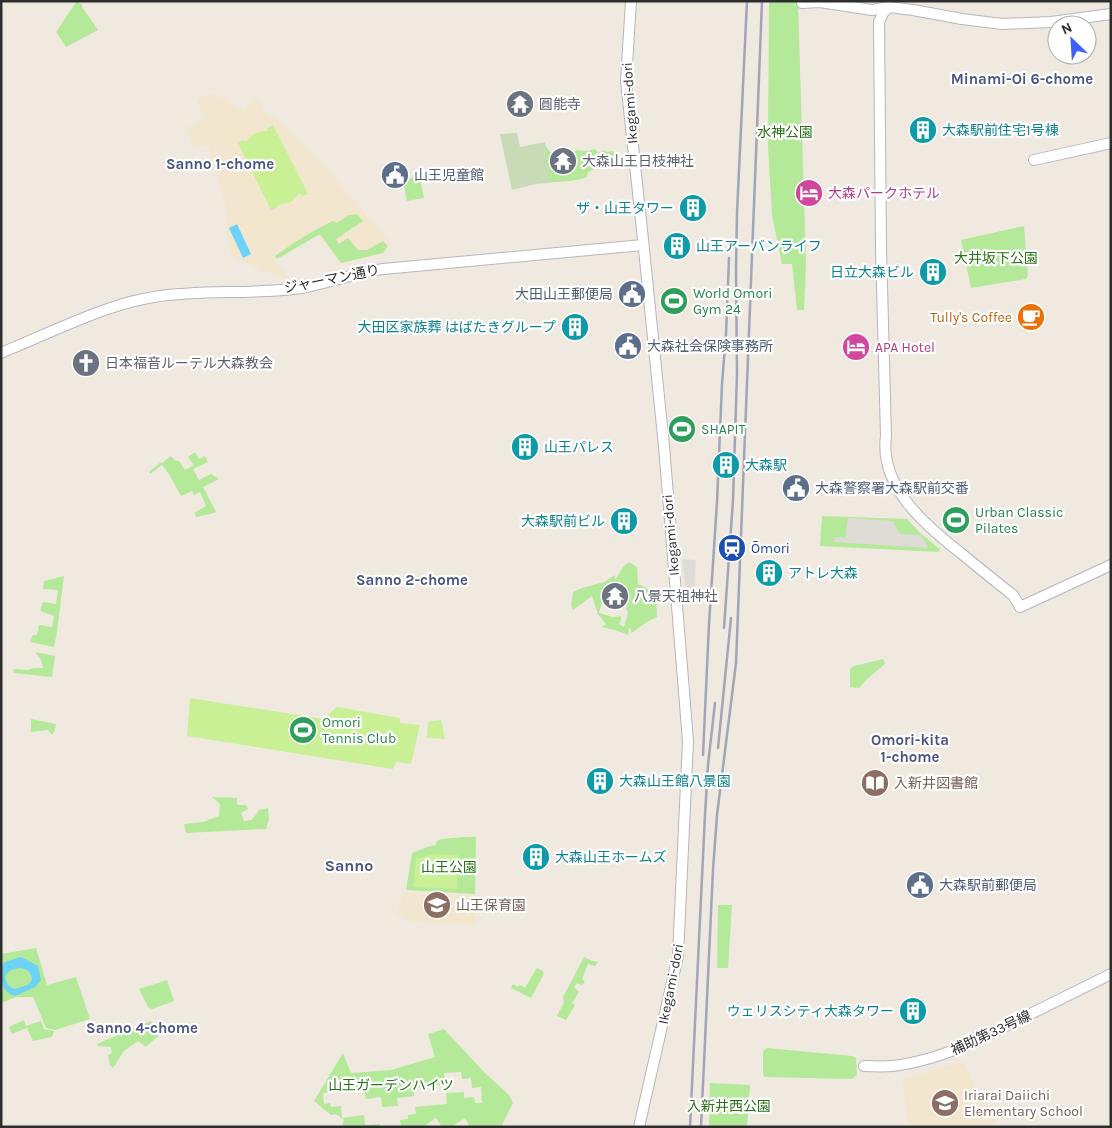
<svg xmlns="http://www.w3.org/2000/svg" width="1112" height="1128" font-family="Karla,'Noto Sans JP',sans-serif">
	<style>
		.education { fill: #f2e6cf }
		.green { fill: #b4e999; fill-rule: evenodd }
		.cemetery { fill: #c8dbb6 }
		.pitch { fill: #c9f095 }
		.plaza { fill: #dfdcd7 }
		.water { fill: #6dd2f7; fill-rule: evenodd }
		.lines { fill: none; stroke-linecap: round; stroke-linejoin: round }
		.secondary-casing { stroke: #b4b6c2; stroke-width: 12 }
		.secondary { stroke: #fff; stroke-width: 10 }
		.rail { stroke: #a1a5b9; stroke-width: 2.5 }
		.labels { text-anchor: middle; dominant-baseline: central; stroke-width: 4.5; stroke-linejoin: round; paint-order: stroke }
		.street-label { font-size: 14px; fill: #2e2e2e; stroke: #fff }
		.worship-label { font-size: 14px; fill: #5b616d; stroke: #fff; text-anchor: start }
		.culture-label { font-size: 14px; fill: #0d838f; stroke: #fff; text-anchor: start }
		.park-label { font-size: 14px; fill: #297216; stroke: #fff }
		.service-label { font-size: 14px; fill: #4e5e75; stroke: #fff; text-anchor: start }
		.hotel-label { font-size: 14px; fill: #b23c85; stroke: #fff; text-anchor: start }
		.leisure-label { font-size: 14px; fill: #27864d; stroke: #fff; text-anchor: start }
		.food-label { font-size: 14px; fill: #c56008; stroke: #fff; text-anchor: end }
		.transit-label { font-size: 14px; fill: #164399; stroke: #fff; text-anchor: start }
		.education-label { font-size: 14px; fill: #785e54; stroke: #fff; text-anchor: start }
		.neighbourhood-label { font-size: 15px; font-weight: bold; fill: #4a5482; stroke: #fff }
		.quarter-label { font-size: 16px; font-weight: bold; fill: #4a5482; stroke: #fff }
	</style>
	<rect width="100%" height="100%" fill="#f0e9e0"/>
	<g class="education">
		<polygon points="214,93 244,110 255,97 263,105 263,109 272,118 275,117 334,177 391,244 385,253 339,264 317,233 275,260 288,277 279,277 260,269 230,255 229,251 226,207 208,145 194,149 186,128 205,119 196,99"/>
		<polygon points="403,893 475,895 475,924 433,924 412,921 397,914"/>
		<polygon points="963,1062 998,1127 908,1127 902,1079"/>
	</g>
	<g class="green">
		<polygon points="77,1 82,5 82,7 98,30 66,47 56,32"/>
		<polygon points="769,1 798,1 806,263 804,310 797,310 792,264 782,264 772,215 768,147"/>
		<path d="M545,145L553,156L565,151L572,153L577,150L588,151L595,149L598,153L604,150L607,152L613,151L616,156V162C607,168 597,167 588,172L587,177C576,182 559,181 547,183Z"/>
		<polygon points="419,173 424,198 407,201 404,186 408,180"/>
		<path d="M357,214L363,221L336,239L339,244L348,238L358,250H367L383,241L388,246L383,253L341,263L320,234L277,259L275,256C293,243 312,231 333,221L337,223L349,215Z"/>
		<polygon points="1024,226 1028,276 1026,279 971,288 961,240"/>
		<polygon points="195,452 199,459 205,456 208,462 193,469 199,480 211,474 219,479 203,487 216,512 210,514 196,517 194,513 206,506 200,492 194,495 192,491 181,496 169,474 162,465 150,474 149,472 161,462 162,463 171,456 176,461 179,461 185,470 194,465 188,457"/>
		<polygon points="822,516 907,519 920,533 940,549 939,552 820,546"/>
		<path d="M629,562L637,567L638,584L645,587L648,590L650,589L656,590L657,617L647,622L633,632L631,633V629L628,628L629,630L628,635L615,630L602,627L606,624L598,614L592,596L573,610L571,605L573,592L582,588L604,582L615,575V580L624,566ZM614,581L616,587L624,590L629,593V598L626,609L628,612L624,627L619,624L621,620V616L613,617L599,613L604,596L607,590L612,589Z"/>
		<polygon points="64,576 57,632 54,647 30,642 33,635 37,635 39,625 52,627 54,616 40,611 43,602 56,604 58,590 43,589 44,581"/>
		<polygon points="35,652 55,656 52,677 13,673 14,669 28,670 34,668 43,668 41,660"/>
		<polygon points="883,659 885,664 867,679 859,688 850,687 850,669 854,666"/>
		<polygon points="31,719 56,724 55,730 52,735 48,730 31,732"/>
		<polygon points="212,797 237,798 237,805 246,805 248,809 241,813 244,821 252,820 259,810 268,808 269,819 266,829 186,833 184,824 203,822 219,816 220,804"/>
		<polygon points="463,837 476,837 475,894 406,890 412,853 430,846 436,845 437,841 442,839"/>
		<polygon points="718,905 732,905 728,968 717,968"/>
		<polygon points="36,948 47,985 76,977 90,1019 55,1030 46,1028 33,997 16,997 1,1003 1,954"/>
		<polygon points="584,957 592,961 598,962 595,966 588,964 582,979 585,982 582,985 577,983 574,987 579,992 572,1003 575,1005 566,1020 557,1016 564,1002 563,997"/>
		<polygon points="537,968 543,971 544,974 531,998 511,988 513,984 518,987 520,985 525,988"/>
		<polygon points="167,980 174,1001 152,1009 148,1007 139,989"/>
		<polygon points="24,1020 26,1026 41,1021 44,1029 54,1031 52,1037 33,1041 27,1028 12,1034 9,1027"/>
		<polygon points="151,1021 159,1035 146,1047 138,1041 124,1051 113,1068 110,1065 108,1055 112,1053 111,1047 98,1046 97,1044"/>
		<polygon points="444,1029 484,1072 509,1095 513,1103 501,1127 470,1127 465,1118 451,1127 442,1127 436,1118 423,1127 394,1127 401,1126 400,1120 408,1119 408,1115 416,1114 415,1107 447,1104 446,1093 464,1092 464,1098 474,1097 475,1103 482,1103 481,1087 472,1088 471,1078 462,1079 461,1072 444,1073 445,1084 413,1088 414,1096 397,1098 398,1106 382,1107 381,1097 366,1099 364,1090 346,1092 345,1084 328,1086 329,1092 323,1093 324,1104 330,1103 331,1107 341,1106 342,1118 364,1115 365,1125 380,1124 380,1127 344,1127 342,1125 344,1120 336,1114 331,1115 314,1101 343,1053 351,1073 391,1070 435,1057 428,1034"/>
		<polygon points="767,1048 852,1056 856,1058 857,1075 852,1079 764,1077 763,1073 763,1051"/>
		<polygon points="710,1083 750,1085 747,1127 709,1127"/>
	</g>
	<polygon class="cemetery" points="517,133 520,147 545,142 549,183 536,184 512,190 500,134"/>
	<g class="pitch">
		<path d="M273,125L308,194L302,196L300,193C296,196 294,201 289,203C285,204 282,203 278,205V207L271,210L238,143L244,140L245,142L247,141C253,133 258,131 268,131L267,128Z"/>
		<polygon points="190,698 323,719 337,707 400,718 400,723 420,725 411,764 396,762 393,769 187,736"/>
		<polygon points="441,720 445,739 427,738 428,722"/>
		<polygon points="434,854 458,855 457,889 413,887 416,859"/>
	</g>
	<g class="plaza">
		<polygon points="848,518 893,521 900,534 919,535 926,542 928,548 834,542 835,537 845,538"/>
		<polygon points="682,559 696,560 694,595 694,598 690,599 689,602 687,602"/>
	</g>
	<g class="water">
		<polygon points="237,224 251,254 243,258 229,228"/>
		<path d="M21,957L38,966L41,980L35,987L15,996C0,990 1,982 1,966L5,962ZM20,968C28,969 31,972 32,980L28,985L15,989C8,987 6,983 5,976C9,970 13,969 20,968Z"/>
	</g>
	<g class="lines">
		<defs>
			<g id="secondary">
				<polyline points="631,1 626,81 642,230 664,446 688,741 678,956 639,1127"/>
				<polyline points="802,3 820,2 872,10 889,7 913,10 962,19 1002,24 1051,22 1111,14"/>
				<path d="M889,7L883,13L879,22L881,248L886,436C879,487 926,526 962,554C979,568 996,582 1013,595L1020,607L1111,565"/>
				<polyline points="1034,160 1111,143"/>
				<path d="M1,353C22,344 43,335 64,326C93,314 122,302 154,297C202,289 252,295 301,288C329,283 355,273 383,269L643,245"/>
				<path d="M864,1066C873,1066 883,1067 892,1066C920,1063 946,1054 972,1043L1111,974"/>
			</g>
		</defs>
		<use href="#secondary" class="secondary-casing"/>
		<use href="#secondary" class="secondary"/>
		<g class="rail">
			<polyline points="724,628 733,500 737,374 736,269 737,213 747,1"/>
			<polyline points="718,748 731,618"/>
			<polyline points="703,755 709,624 717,502 722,384 726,334 729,258"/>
			<polyline points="690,1127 705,815 708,765 715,703"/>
			<polyline points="701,1127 713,870 717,815 736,663 762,1"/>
		</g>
	</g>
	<defs>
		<symbol id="temple-disc" viewBox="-11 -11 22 22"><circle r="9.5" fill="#6b7280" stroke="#fff"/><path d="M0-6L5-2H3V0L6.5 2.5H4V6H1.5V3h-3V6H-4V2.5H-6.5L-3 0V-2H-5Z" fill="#fff"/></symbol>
		<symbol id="building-disc" viewBox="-11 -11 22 22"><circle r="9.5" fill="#0f9aa8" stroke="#fff"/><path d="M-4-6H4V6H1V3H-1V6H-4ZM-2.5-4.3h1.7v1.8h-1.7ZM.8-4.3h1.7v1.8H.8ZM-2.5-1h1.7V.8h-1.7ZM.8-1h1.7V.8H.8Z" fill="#fff"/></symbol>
		<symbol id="civic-disc" viewBox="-11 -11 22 22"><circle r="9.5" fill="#5c6f8a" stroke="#fff"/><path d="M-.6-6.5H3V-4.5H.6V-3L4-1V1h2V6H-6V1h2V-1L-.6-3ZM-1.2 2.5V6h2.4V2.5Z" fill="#fff"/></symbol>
		<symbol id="hotel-disc" viewBox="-11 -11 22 22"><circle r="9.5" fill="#d1479c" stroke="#fff"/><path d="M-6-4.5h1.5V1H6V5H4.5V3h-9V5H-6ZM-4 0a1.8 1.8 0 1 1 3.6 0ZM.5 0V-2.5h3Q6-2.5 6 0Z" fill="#fff"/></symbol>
		<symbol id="stadium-disc" viewBox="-11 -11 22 22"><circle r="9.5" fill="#2e9e5b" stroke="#fff"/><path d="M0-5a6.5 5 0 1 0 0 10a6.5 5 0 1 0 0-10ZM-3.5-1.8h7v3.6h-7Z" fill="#fff"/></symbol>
		<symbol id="cafe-disc" viewBox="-11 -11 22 22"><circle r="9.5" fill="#e8710a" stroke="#fff"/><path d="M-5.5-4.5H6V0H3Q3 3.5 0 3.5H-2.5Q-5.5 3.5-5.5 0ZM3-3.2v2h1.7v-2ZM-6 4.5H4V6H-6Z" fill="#fff"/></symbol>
		<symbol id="church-disc" viewBox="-11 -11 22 22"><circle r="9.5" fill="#6b7280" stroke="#fff"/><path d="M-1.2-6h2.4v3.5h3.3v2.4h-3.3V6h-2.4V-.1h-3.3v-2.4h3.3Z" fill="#fff"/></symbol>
		<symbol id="station-disc" viewBox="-11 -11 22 22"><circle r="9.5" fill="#1a4fb4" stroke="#fff"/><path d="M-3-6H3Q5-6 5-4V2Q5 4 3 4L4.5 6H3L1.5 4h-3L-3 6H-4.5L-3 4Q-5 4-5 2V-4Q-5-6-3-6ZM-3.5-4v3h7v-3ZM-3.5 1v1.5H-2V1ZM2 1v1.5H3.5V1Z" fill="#fff"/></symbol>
		<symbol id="library-disc" viewBox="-11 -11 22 22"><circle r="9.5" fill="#8d6e63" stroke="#fff"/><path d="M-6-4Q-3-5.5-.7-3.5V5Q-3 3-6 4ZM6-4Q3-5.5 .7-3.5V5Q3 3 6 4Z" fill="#fff"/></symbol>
		<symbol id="school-disc" viewBox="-11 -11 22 22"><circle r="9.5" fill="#8d6e63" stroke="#fff"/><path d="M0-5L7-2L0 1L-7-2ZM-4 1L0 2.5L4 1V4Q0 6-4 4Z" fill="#fff"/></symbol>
	</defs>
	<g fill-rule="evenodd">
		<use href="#temple-disc" x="504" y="88" width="32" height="32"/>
		<use href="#building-disc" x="907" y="114" width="32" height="32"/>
		<use href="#temple-disc" x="547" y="145" width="32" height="32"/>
		<use href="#civic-disc" x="379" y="159" width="32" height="32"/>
		<use href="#hotel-disc" x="793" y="177" width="32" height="32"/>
		<use href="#building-disc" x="677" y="192" width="32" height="32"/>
		<use href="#building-disc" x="661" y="230" width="32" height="32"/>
		<use href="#building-disc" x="917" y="256" width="32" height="32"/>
		<use href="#civic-disc" x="616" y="278" width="32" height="32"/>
		<use href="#stadium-disc" x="658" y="285" width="32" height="32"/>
		<use href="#cafe-disc" x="1015" y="301" width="32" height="32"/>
		<use href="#building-disc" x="559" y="311" width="32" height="32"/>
		<use href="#civic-disc" x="612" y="330" width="32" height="32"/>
		<use href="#hotel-disc" x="840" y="331" width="32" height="32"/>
		<use href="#church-disc" x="70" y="347" width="32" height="32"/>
		<use href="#stadium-disc" x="666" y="413" width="32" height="32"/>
		<use href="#building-disc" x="509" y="431" width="32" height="32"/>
		<use href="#building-disc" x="710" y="449" width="32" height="32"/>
		<use href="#civic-disc" x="780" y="472" width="32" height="32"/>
		<use href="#stadium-disc" x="940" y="504" width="32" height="32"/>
		<use href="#building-disc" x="608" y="505" width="32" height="32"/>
		<use href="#station-disc" x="716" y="532" width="32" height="32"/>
		<use href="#building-disc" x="753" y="557" width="32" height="32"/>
		<use href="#temple-disc" x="599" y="580" width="32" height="32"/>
		<use href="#stadium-disc" x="287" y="714" width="32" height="32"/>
		<use href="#building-disc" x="584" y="765" width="32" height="32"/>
		<use href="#library-disc" x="859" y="767" width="32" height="32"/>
		<use href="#building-disc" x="520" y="841" width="32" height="32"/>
		<use href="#civic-disc" x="904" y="869" width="32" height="32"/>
		<use href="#school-disc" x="421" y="889" width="32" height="32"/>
		<use href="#building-disc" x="897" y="995" width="32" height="32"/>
		<use href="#school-disc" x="929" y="1087" width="32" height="32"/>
	</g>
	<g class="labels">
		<g class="street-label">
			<text transform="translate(630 103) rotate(-94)">Ikegami-dori</text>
			<text transform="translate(332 279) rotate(-11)">ジャーマン通り</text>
			<text transform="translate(671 535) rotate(-95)">Ikegami-dori</text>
			<text transform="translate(671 984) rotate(-79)">Ikegami-dori</text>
			<text transform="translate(991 1033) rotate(-25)">補助第33号線</text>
		</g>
		<g class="worship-label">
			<text x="539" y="104">圓能寺</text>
			<text x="582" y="161">大森山王日枝神社</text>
			<text x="105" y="363">日本福音ルーテル大森教会</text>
			<text x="634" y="596">八景天祖神社</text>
		</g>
		<g class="culture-label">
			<text x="942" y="130">大森駅前住宅1号棟</text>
			<text x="674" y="208" text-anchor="end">ザ・山王タワー</text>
			<text x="696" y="246">山王アーバンライフ</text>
			<text x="914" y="272" text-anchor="end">日立大森ビル</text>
			<text x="556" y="327" text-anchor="end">大田区家族葬 はばたきグループ</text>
			<text x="544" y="447">山王パレス</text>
			<text x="745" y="465">大森駅</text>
			<text x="605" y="521" text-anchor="end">大森駅前ビル</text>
			<text x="788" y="573">アトレ大森</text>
			<text x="619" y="781">大森山王館八景園</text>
			<text x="555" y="857">大森山王ホームズ</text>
			<text x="894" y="1011" text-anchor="end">ウェリスシティ大森タワー</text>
		</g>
		<g class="park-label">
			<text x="785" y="132">水神公園</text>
			<text x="996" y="258">大井坂下公園</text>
			<text x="449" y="867">山王公園</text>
			<text x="391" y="1085">山王ガーデンハイツ</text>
			<text x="729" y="1106">入新井西公園</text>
		</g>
		<g class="service-label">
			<text x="414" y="175">山王児童館</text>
			<text x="613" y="294" text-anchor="end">大田山王郵便局</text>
			<text x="647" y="346">大森社会保険事務所</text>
			<text x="815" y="488">大森警察署大森駅前交番</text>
			<text x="939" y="885">大森駅前郵便局</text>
		</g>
		<g class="hotel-label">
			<text x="828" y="193">大森パークホテル</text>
			<text x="875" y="347">APA Hotel</text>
		</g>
		<g class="leisure-label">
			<text x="693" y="293">World Omori<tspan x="693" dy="16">Gym 24</tspan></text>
			<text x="701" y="429">SHAPIT</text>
			<text x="975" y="512">Urban Classic<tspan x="975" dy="16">Pilates</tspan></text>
			<text x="322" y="722">Omori<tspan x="322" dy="16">Tennis Club</tspan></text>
		</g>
		<g class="food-label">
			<text x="1012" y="317">Tully's Coffee</text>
		</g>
		<g class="transit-label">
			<text x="751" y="548">Ōmori</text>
		</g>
		<g class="education-label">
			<text x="894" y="783">入新井図書館</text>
			<text x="456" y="905">山王保育園</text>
			<text x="964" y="1095">Iriarai Daiichi<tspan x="964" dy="16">Elementary School</tspan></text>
		</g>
		<g class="neighbourhood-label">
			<text x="1022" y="79">Minami-Oi 6-chome</text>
			<text x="220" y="164">Sanno 1-chome</text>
			<text x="412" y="580">Sanno 2-chome</text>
			<text x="910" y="740">Omori-kita<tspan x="910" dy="17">1-chome</tspan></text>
			<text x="142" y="1028">Sanno 4-chome</text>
		</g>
		<g class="quarter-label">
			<text x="349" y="865">Sanno</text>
		</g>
	</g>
	<rect width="1112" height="1128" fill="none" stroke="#2e2e2e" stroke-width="5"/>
	<g transform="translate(1072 40) rotate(335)"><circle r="24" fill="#ffffff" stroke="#ababab"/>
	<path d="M0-4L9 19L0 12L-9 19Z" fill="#3d61ff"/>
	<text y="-8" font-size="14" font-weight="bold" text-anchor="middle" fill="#2e2e2e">N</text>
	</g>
</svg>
